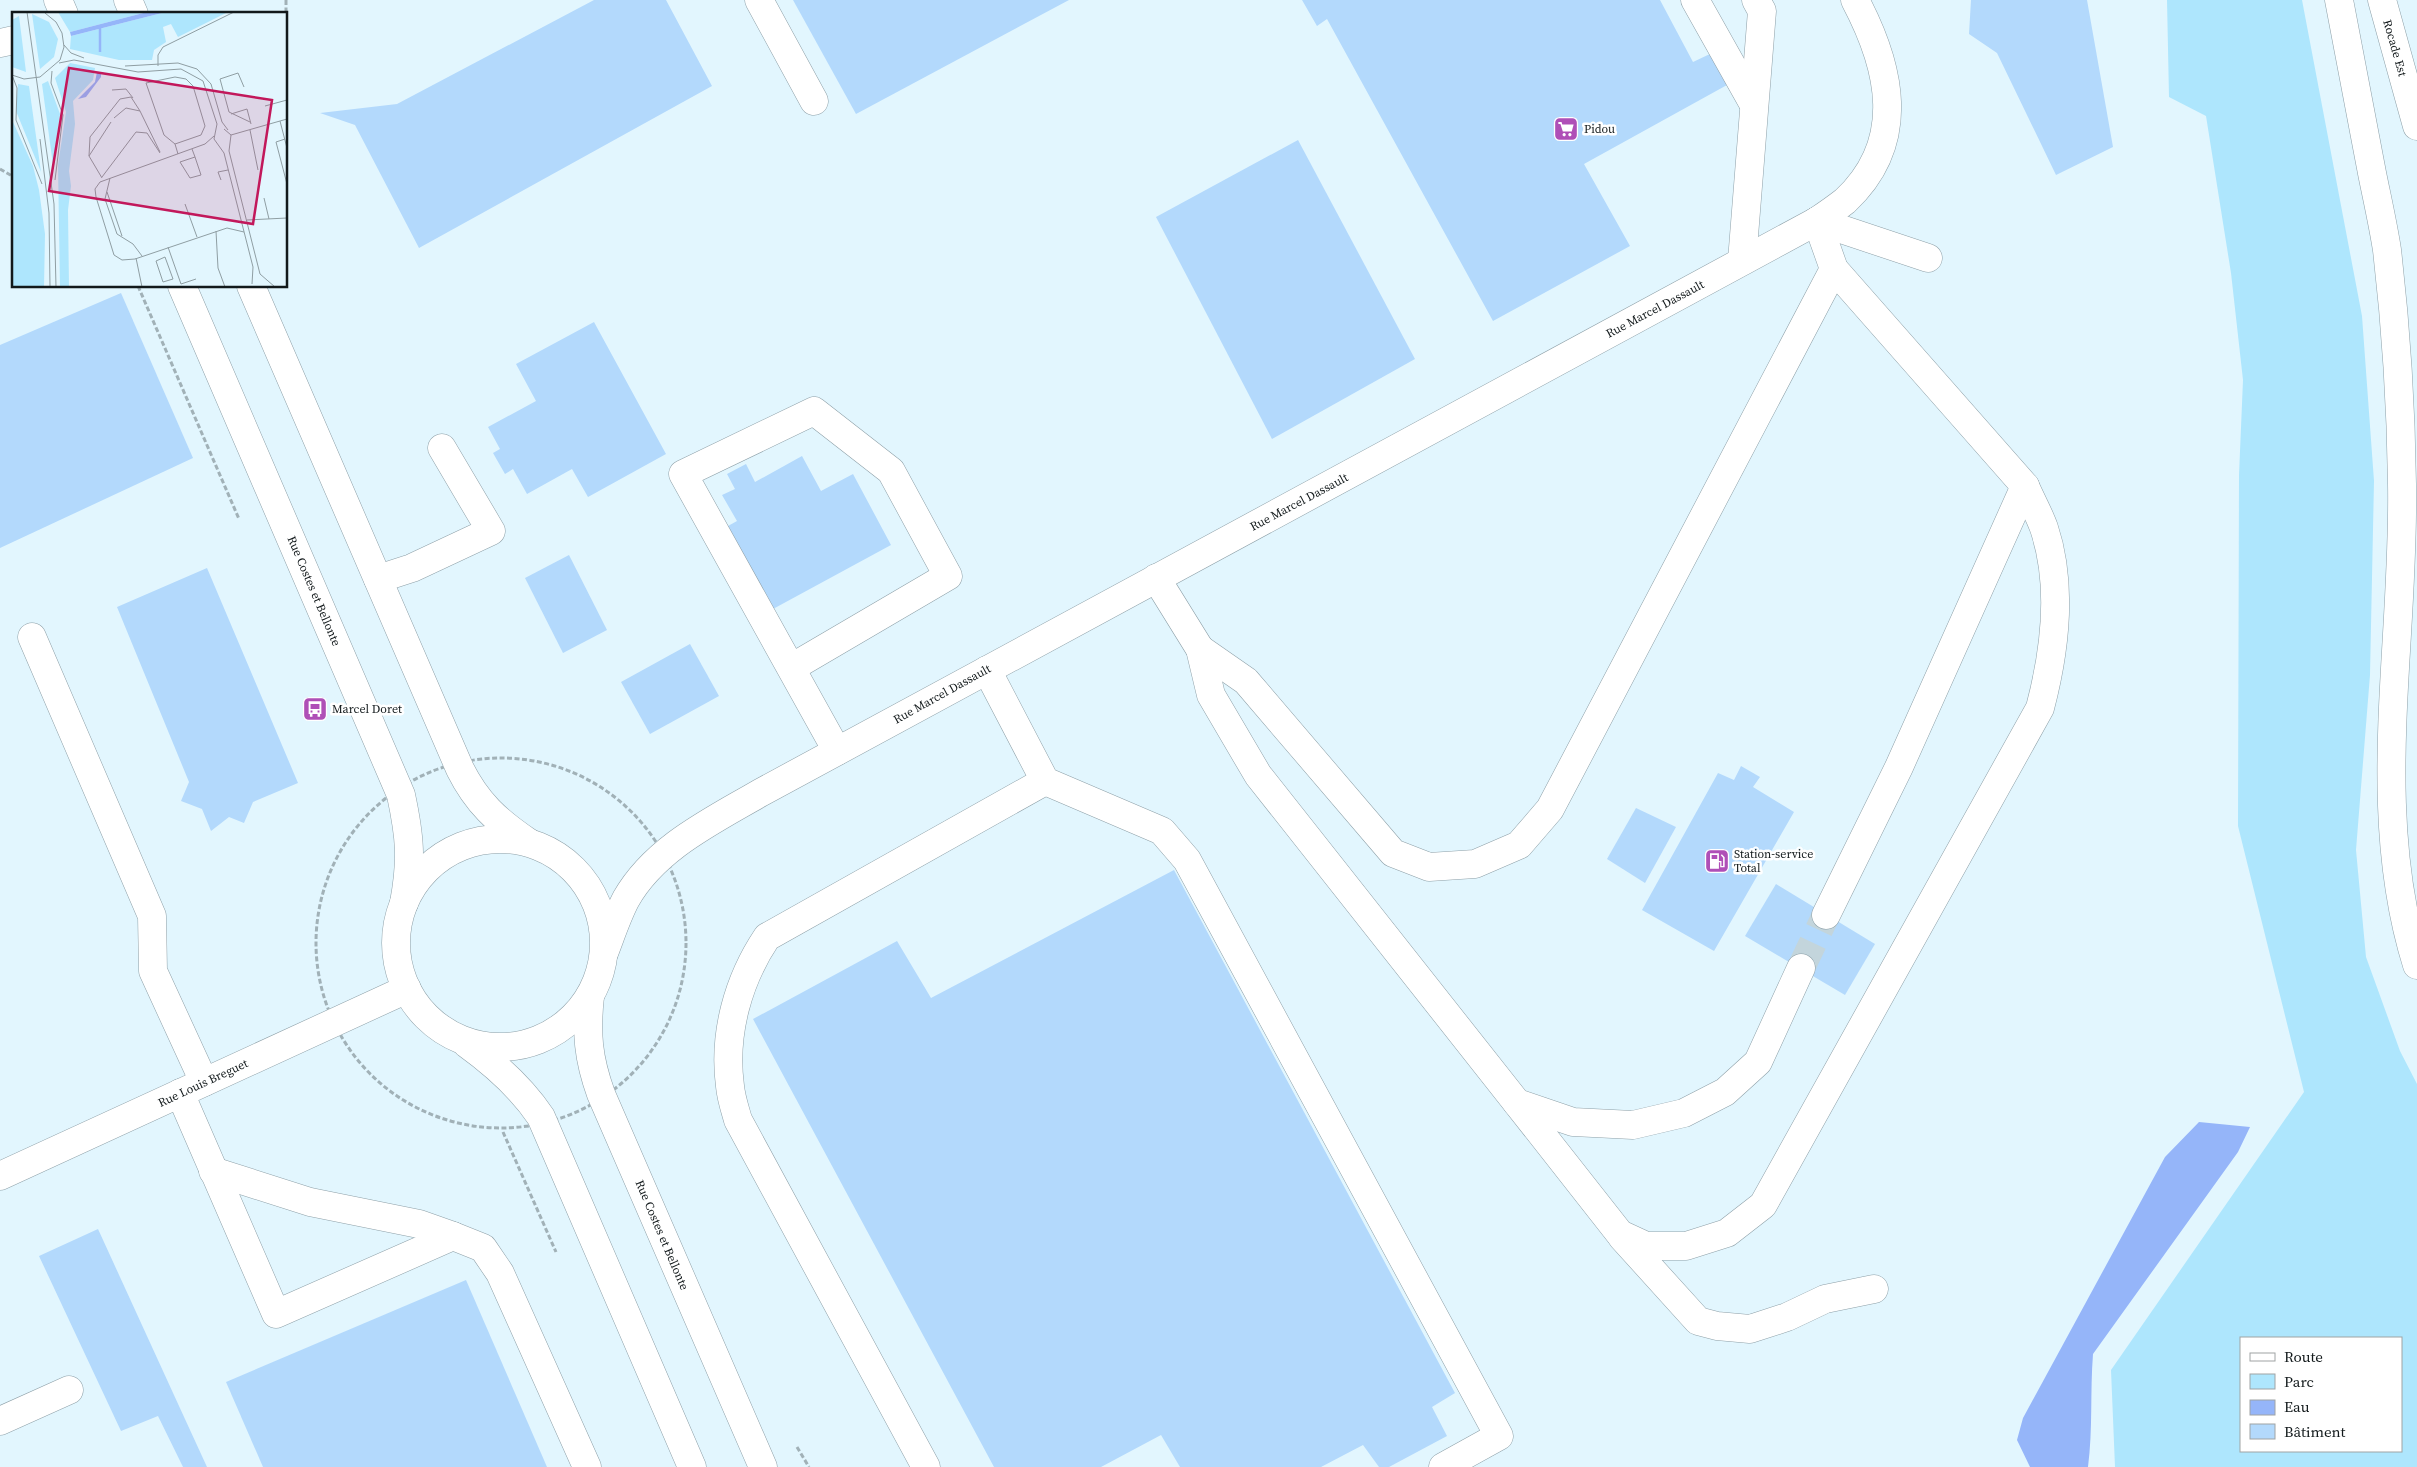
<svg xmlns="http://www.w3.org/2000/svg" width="2417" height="1467" font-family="'Source Serif 4',serif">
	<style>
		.green { fill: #aee6fd; fill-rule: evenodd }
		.water { fill: #95b5f9 }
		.building { fill: #b3d9fc }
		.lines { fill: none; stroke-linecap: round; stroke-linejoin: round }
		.minor-tunnel { stroke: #c3d5dc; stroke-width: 28; stroke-dasharray: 28 14; stroke-linecap: butt }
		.minor-casing { stroke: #8ea0a8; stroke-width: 29 }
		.major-casing { stroke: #8ea0a8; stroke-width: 29 }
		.highway-casing { stroke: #8ea0a8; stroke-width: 29 }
		.path { stroke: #a1b1b7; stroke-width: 3; stroke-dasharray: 5 2.5; stroke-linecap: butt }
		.minor { stroke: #fff; stroke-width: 28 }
		.major { stroke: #fff; stroke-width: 28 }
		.highway { stroke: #fff; stroke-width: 28 }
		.labels { text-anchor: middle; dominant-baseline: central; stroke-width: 5; stroke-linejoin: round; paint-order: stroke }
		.street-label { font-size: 12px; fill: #12191b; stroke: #fff }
		.poi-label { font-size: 12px; fill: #12191b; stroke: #fff; text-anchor: start }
		.inset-river { fill: none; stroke: #95b5f9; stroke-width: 2.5 }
		.inset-road { fill: none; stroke: #8f9ea3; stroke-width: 1 }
		.view { fill: #c2185b; fill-opacity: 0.15; stroke: #c2185b; stroke-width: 2.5 }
		.inset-edge { fill: none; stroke: #12191b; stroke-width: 2.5 }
	</style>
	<rect width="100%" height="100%" fill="#e2f6fe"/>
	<path class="green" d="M2167,0H2302L2362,316L2374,481L2370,675L2356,850L2366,957L2400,1051L2417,1084V1467H2115L2111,1370L2304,1092L2238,826L2239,475L2243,380L2231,273L2206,116L2169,97ZM2241,1338H2401V1451H2241Z"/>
	<path class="water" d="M2199,1122L2250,1127L2238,1152L2093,1354C2090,1392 2093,1429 2088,1467H2030L2017,1440L2023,1418L2165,1157Z"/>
	<g class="building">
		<polygon points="594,0 666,0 712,86 419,248 355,125 320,113 397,104"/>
		<polygon points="793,0 1069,0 856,114"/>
		<polygon points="1302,0 1660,0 1693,62 1712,53 1727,85 1584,164 1630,246 1493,321 1327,19 1317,26"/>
		<polygon points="1971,0 2087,0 2113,147 2056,175 1997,53 1969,34"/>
		<polygon points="1298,140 1415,359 1272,439 1156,217"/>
		<polygon points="121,293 193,458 0,548 0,345"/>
		<polygon points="594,322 666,454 588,497 572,469 527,494 513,469 505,474 493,453 500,449 488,427 536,401 516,364"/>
		<polygon points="802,456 821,491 853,474 891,545 773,609 728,526 737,521 722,495 735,489 727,474 746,464 755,482"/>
		<polygon points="569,555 607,630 563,653 525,578"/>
		<polygon points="207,568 298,783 253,802 244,823 229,817 211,831 202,809 181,801 189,782 117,607"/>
		<polygon points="690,644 719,696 650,734 621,682"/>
		<polygon points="1741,766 1760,777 1753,787 1794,812 1714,951 1642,910 1718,773 1734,780"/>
		<polygon points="1636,808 1676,827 1645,883 1607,859"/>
		<polygon points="1174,870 1455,1393 1432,1407 1447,1436 1389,1467 1379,1467 1363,1445 1321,1467 1180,1467 1161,1435 1101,1467 994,1467 753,1019 897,941 931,998"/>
		<polygon points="1776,884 1875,944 1845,995 1745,936"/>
		<polygon points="98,1229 179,1406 207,1467 183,1467 158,1416 121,1431 39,1256"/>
		<polygon points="466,1280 547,1467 263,1467 226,1382"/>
	</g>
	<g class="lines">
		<polyline class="minor-tunnel" points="1801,968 1826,915"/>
		<defs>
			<g id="minor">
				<polyline points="759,0 814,101"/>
				<polyline points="1695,0 1754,105"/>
				<polyline points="0,43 14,40"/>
				<polyline points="1817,221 1834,269 2025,486 1899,767 1826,915"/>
				<polyline points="1817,221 1928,258"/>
				<polyline points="1742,261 1762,11 1756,0"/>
				<polyline points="1156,578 1200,649 1211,695 1258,775 1517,1103 1573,1122 1633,1125 1684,1113 1725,1092 1758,1062 1801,968"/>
				<polyline points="378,579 412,568 491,531 442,448"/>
				<polyline points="32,637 152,916 153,971 204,1082"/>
				<polyline points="1200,649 1246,681 1393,853 1429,867 1475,864 1519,845 1550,809 1834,269"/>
				<polyline points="791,668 948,576 891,471 814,411 683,474 837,751"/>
				<polyline points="987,670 1045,781 1162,831 1187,860 1499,1436 1443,1467"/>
				<path d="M604,953C611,935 617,916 626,899C655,848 712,821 760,793L1817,221C1826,215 1836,208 1845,201C1908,142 1891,68 1855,0"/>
				<polyline points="180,1093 276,1314 453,1236"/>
				<path d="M1517,1103L1620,1234L1646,1246H1686L1727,1233L1763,1205L2040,708C2055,651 2063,585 2044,528C2039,514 2031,500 2025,486"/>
				<polyline points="213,1171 310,1202 419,1224 453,1236 483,1248 500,1273 587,1467"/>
				<polyline points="0,1176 407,989"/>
				<polyline points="1622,1237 1698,1321 1717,1326 1750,1329 1787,1317 1825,1299 1874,1289"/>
				<polyline points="0,1421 69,1390"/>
				<path d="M926,1467L738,1120C735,1109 731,1098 730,1086C723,1034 738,980 767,937L1045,781"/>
			</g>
			<g id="major">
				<polyline points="58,0 64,14"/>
				<polyline points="128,0 134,14"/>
				<path d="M182,286L401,795C410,837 412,860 404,903"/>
				<path d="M251,286L460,769C477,803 497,821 528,842"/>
				<circle cx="500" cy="943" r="104"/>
				<path d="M590,996C586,1033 588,1058 601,1094L763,1467"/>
				<path d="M467,1044C496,1065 521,1087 541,1117L692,1467"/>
			</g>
			<g id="highway">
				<path d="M2339,0C2350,58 2361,115 2372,173C2377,198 2383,224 2387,250C2396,327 2401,406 2402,484C2405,644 2368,809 2417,965"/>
				<polyline points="2382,0 2417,126"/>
			</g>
		</defs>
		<use href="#minor" class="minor-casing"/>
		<use href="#major" class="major-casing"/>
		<use href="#highway" class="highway-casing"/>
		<g class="path">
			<polyline points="286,0 286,14"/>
			<polyline points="0,169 14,177"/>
			<polyline points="138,286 239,519"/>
			<circle cx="501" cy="943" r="185"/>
			<polyline points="503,1132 556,1252"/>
			<polyline points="797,1447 809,1467"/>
		</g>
		<use href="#minor" class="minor"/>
		<use href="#major" class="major"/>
		<use href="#highway" class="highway"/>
	</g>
	<defs>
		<symbol id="supermarket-square" viewBox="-11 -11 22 22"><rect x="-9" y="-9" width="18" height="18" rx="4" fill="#af4fb7" stroke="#fff"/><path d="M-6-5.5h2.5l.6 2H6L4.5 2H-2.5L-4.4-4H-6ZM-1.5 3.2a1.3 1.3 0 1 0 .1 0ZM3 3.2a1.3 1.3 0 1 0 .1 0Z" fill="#fff"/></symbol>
		<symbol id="bus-square" viewBox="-11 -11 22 22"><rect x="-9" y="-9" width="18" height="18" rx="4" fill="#af4fb7" stroke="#fff"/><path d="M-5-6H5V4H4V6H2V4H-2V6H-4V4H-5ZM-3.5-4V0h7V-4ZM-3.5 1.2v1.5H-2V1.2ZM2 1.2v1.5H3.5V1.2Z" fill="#fff"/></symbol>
		<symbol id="fuel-square" viewBox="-11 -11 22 22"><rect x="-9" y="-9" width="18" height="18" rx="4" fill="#af4fb7" stroke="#fff"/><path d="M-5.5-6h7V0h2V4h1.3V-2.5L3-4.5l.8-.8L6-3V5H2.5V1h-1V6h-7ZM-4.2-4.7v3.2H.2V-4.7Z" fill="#fff"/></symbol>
	</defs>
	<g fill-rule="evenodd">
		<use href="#supermarket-square" x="1552" y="115" width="28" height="28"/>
		<use href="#bus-square" x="301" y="695" width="28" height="28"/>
		<use href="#fuel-square" x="1703" y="847" width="28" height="28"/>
	</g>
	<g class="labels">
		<g class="street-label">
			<text transform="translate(2395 48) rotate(74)">Rocade Est</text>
			<text transform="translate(1655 309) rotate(-28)">Rue Marcel Dassault</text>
			<text transform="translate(1299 502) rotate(-28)">Rue Marcel Dassault</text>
			<text transform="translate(314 591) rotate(67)">Rue Costes et Bellonte</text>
			<text transform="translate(942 694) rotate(-29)">Rue Marcel Dassault</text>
			<text transform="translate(203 1083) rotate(-25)">Rue Louis Breguet</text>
			<text transform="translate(662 1235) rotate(67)">Rue Costes et Bellonte</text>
		</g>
		<g class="poi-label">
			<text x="1584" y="129">Pidou</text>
			<text x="332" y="709">Marcel Doret</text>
			<text x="1734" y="854">Station-service<tspan x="1734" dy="14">Total</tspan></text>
		</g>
	</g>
	<g transform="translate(12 12)">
		<rect width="275" height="275" fill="#e2f6fe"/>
		<path d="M46,0H135L58,20ZM154,0H216L166,25L159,12L151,15L154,30L142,38L140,48H107L58,37L59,24ZM20,2L37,10L46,27L42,45L28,57ZM7,4L14,60L0,55V8ZM58,51L83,56L81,68L61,89L63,112L57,159L59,174L56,198L57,275H48L46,153L54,100L43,66ZM0,68L1,110L21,154L27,178L33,222L32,275H0ZM36,69L48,102L41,153L30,72ZM6,72L17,74L29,160L4,99Z" fill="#aee6fd"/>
		<path d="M135,0H154L59,24L58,20ZM85,60L89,61V65L74,85L66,87L83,70Z" fill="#95b5f9"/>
		<path class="inset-river" d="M88,16V40"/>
		<path class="inset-road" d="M15,0L42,192L44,275M52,33L59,41L72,46M47,51L62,48L126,60L169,57L191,69L205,112L202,127L212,141L241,255L240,272M113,54L166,51L185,57L199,72L210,110L216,118M146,54V43L151,35L222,0M40,59L39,71L51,103L43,168M0,63L12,67L28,65L48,48L52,35L50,21L44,10L33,1M0,63L5,76L4,108L30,172M232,75L226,61L208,67L217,100L238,110M100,78L114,77L121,86M253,94L275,88M219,102L235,97L239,112M102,106L114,96L128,99L148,140M268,109L275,136M212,117L219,123L217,139L248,262L263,275M238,118L246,158M219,123L275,107M202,124L193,132L88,170L83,177L84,185L102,243L110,248L123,247L215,216L232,220M28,127L37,201L38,275M273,127L264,130L275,172M163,132L189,123L193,114L181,74L174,67L163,65L134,71L152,123L163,132L166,142M180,137L183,145L189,163L178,166L168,150L183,145M77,144L78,125L108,87L119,85L128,99M90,165L124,120L135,121L148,141M90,166L77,144L99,110M98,166L93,187L105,222L121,232L130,244M209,168L206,160L216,158M95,180L110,224M252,186L257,207M173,192L185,225M235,208L275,206M204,219L206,256L213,275M156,235L169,272L184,267M153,245L161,267L151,270L144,249ZM124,246L130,275"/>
		<path class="view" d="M57,56L260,88L241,212L37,179Z"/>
		<rect width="275" height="275" class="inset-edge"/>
	</g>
	<rect x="2240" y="1337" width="162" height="115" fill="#ffffff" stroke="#a0a3a4"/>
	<rect x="2250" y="1353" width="25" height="8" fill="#ffffff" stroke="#a0a3a4"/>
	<text x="2284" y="1362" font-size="15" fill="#12191b">Route</text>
	<rect x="2250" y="1374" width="25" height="15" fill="#aee6fd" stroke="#a0a3a4"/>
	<text x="2284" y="1387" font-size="15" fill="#12191b">Parc</text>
	<rect x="2250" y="1400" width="25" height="15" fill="#95b5f9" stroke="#a0a3a4"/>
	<text x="2284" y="1412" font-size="15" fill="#12191b">Eau</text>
	<rect x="2250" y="1424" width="25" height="15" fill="#b3d9fc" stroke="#a0a3a4"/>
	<text x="2284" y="1437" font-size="15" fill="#12191b">Bâtiment</text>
</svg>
